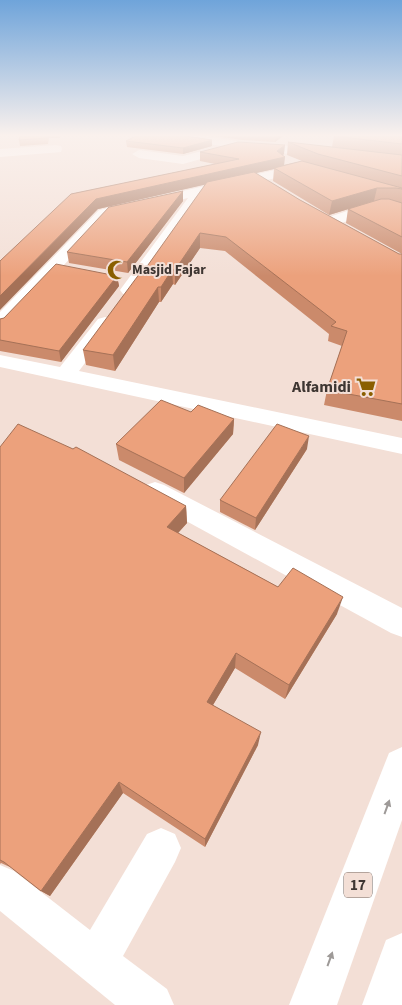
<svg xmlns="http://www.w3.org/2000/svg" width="402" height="1005" font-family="'Source Sans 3',sans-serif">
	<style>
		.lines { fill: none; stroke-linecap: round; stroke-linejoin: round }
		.minor { fill: #fff; fill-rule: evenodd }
		.highway { fill: #fff; fill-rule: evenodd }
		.wall { fill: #cb8a6b }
		.shaded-wall { fill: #a57157 }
		.building { fill: #eca17c; stroke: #a57157 }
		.oneway { fill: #9e9a98 }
		.labels { text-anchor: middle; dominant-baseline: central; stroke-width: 4; stroke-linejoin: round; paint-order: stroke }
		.far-poi-label { font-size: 14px; font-weight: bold; fill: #3e3632; stroke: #f3dfd6; text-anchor: start }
		.shield { fill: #f3dfd6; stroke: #746963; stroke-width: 1 }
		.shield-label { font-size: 15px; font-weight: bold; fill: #3e3632 }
		.poi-label { font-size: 16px; font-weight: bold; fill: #3e3632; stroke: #f3dfd6; text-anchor: end }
	</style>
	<rect width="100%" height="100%" fill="#f3dfd6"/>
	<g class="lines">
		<g class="minor">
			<polygon points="181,136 206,136 242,142 322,149 329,153 322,157 237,149 183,164 139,158 132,154 139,150 183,156 221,146 187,140"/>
			<polygon points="56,145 61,146 62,149 61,152 0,157 0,149"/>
			<polygon points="301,164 308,168 306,171 206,194 135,294 129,295 123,294 120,290 188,198 109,216 7,327 0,329 0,312 99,210"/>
			<polygon points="377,201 388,201 402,206 402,217 386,211 378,211 329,227 323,225 321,222 323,219"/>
			<polygon points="105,317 112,319 115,323 79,371 402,438 402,454 0,367 0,355 60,367 98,319"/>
			<polygon points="155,482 164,485 402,608 402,637 391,633 146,499 142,492 146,485"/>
			<polygon points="161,828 175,834 181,848 175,862 123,956 167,989 174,1005 115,1005 0,911 0,865 14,871 90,930 147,834"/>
		</g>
		<g class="highway">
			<polygon points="402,747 402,820 337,1005 289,1005 389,753"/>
			<polygon points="402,933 402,1005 362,1005 386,940"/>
		</g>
	</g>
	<g class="wall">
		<polygon points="20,136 60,136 60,138 49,138 48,144 20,146 19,140"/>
		<polygon points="215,136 283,136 275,142 242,140"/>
		<polygon points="334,136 402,136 402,254 346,223 348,209 375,201 329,215 273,181 274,169 255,173 300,200 399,254 402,254 402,421 324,405 327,390 342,346 328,341 329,334 225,251 200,248 175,285 173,284 161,302 159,302 115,371 86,365 83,350 143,272 206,184 98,209 71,194 215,164 200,161 200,152 284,154 283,155 284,165 302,161 287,155 288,142 332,147"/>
		<polygon points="212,140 212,146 183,154 127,147 126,141"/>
		<polygon points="183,191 183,201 128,273 69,263 67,252"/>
		<polygon points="117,276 119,286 61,362 0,351 0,319 4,318"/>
		<polygon points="191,412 234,419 233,434 184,493 119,460 116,444"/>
		<polygon points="0,447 186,506 187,523 178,533 278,587 337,614 285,699 235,668 213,705 258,745 205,847 123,793 50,896 41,891 12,868 1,863 0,864"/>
		<polygon points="307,449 255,530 220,512 220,500"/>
	</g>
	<g class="shaded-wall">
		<polygon points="276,136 283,136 275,142"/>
		<polygon points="212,140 212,146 183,154 183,148"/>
		<polygon points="285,145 284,154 279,158 285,157 284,166 274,168 274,169 98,209 0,310 0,296 96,199 277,151"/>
		<polygon points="377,188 374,201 329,215 332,201"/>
		<polygon points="183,191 183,201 128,273 127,262"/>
		<polygon points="200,233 200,248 175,285 175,270"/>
		<polygon points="172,270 173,284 161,302 161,287"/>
		<polygon points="117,276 119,286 61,362 59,351"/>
		<polygon points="158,287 159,302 115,371 113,355"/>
		<polygon points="234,419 233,434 184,493 184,478"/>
		<polygon points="309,436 307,449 255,530 256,518"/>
		<polygon points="186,506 187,523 168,544 167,527"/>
		<polygon points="343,597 337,614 285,699 289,685"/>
		<polygon points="236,653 235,668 207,715 207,702"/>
		<polygon points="261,732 258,745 205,847 205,839"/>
		<polygon points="119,782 123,793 50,896 41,891"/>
	</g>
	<g class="building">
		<polygon points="20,136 48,136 47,138 19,140"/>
		<polygon points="136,136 186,136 212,140 183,148 126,141"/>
		<polygon points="334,136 402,136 402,144"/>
		<polygon points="238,142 285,145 277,151 285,157 96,199 0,296 0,261 71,194 239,159 200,152"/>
		<polygon points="288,142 402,155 402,176 318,154"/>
		<polygon points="302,161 402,188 402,189 396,188 377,188 332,201 274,168"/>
		<polygon points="254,172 300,200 399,254 402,254 402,404 327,390 347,331 331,326 336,322 226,237 200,233 175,270 172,270 161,287 158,287 113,355 83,350 140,273 143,272 207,182"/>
		<polygon points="183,191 127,262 67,252 109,207"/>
		<polygon points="381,199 389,199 402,203 402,237 348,209"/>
		<polygon points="56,264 117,276 59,351 0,340 0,319 4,318"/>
		<polygon points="161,400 191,412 198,405 234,419 184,478 116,444"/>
		<polygon points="18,424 73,449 76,447 186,506 167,527 278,587 293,568 343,597 289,685 236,653 207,702 261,732 205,839 119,782 41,891 4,862 0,860 0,447"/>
		<polygon points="277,424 309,436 256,518 220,500"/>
	</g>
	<defs><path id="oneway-solid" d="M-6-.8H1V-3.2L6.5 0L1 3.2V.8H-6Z" transform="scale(1.25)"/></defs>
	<g class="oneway">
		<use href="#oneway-solid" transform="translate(387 807) rotate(-70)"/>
		<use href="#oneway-solid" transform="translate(330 959) rotate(-70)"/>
	</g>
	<linearGradient id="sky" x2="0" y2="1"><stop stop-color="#6fa4da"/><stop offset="0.49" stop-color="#faf1ed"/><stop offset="1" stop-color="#faf1ed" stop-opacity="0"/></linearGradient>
	<rect width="402" height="276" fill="url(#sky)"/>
	<defs>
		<symbol id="mosque-bare" viewBox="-9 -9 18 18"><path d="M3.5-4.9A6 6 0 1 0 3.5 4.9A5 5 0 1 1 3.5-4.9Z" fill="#8a5f00" stroke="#f3dfd6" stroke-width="2.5" paint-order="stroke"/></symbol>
		<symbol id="supermarket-bare" viewBox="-9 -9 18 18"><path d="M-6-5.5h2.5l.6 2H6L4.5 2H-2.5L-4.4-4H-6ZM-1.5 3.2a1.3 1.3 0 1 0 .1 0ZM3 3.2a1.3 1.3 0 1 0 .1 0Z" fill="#8a5f00" stroke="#f3dfd6" stroke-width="2.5" paint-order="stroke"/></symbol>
	</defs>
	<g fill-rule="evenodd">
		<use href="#mosque-bare" x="103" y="256" width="28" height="28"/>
		<use href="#supermarket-bare" x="352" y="373" width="28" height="28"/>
	</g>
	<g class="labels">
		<g class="far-poi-label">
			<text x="132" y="270">Masjid Fajar</text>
		</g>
		<rect class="shield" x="344" y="872.5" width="28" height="25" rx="4"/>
		<g class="shield-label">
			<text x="358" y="885">17</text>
		</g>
		<g class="poi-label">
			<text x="351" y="387">Alfamidi</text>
		</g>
	</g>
</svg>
